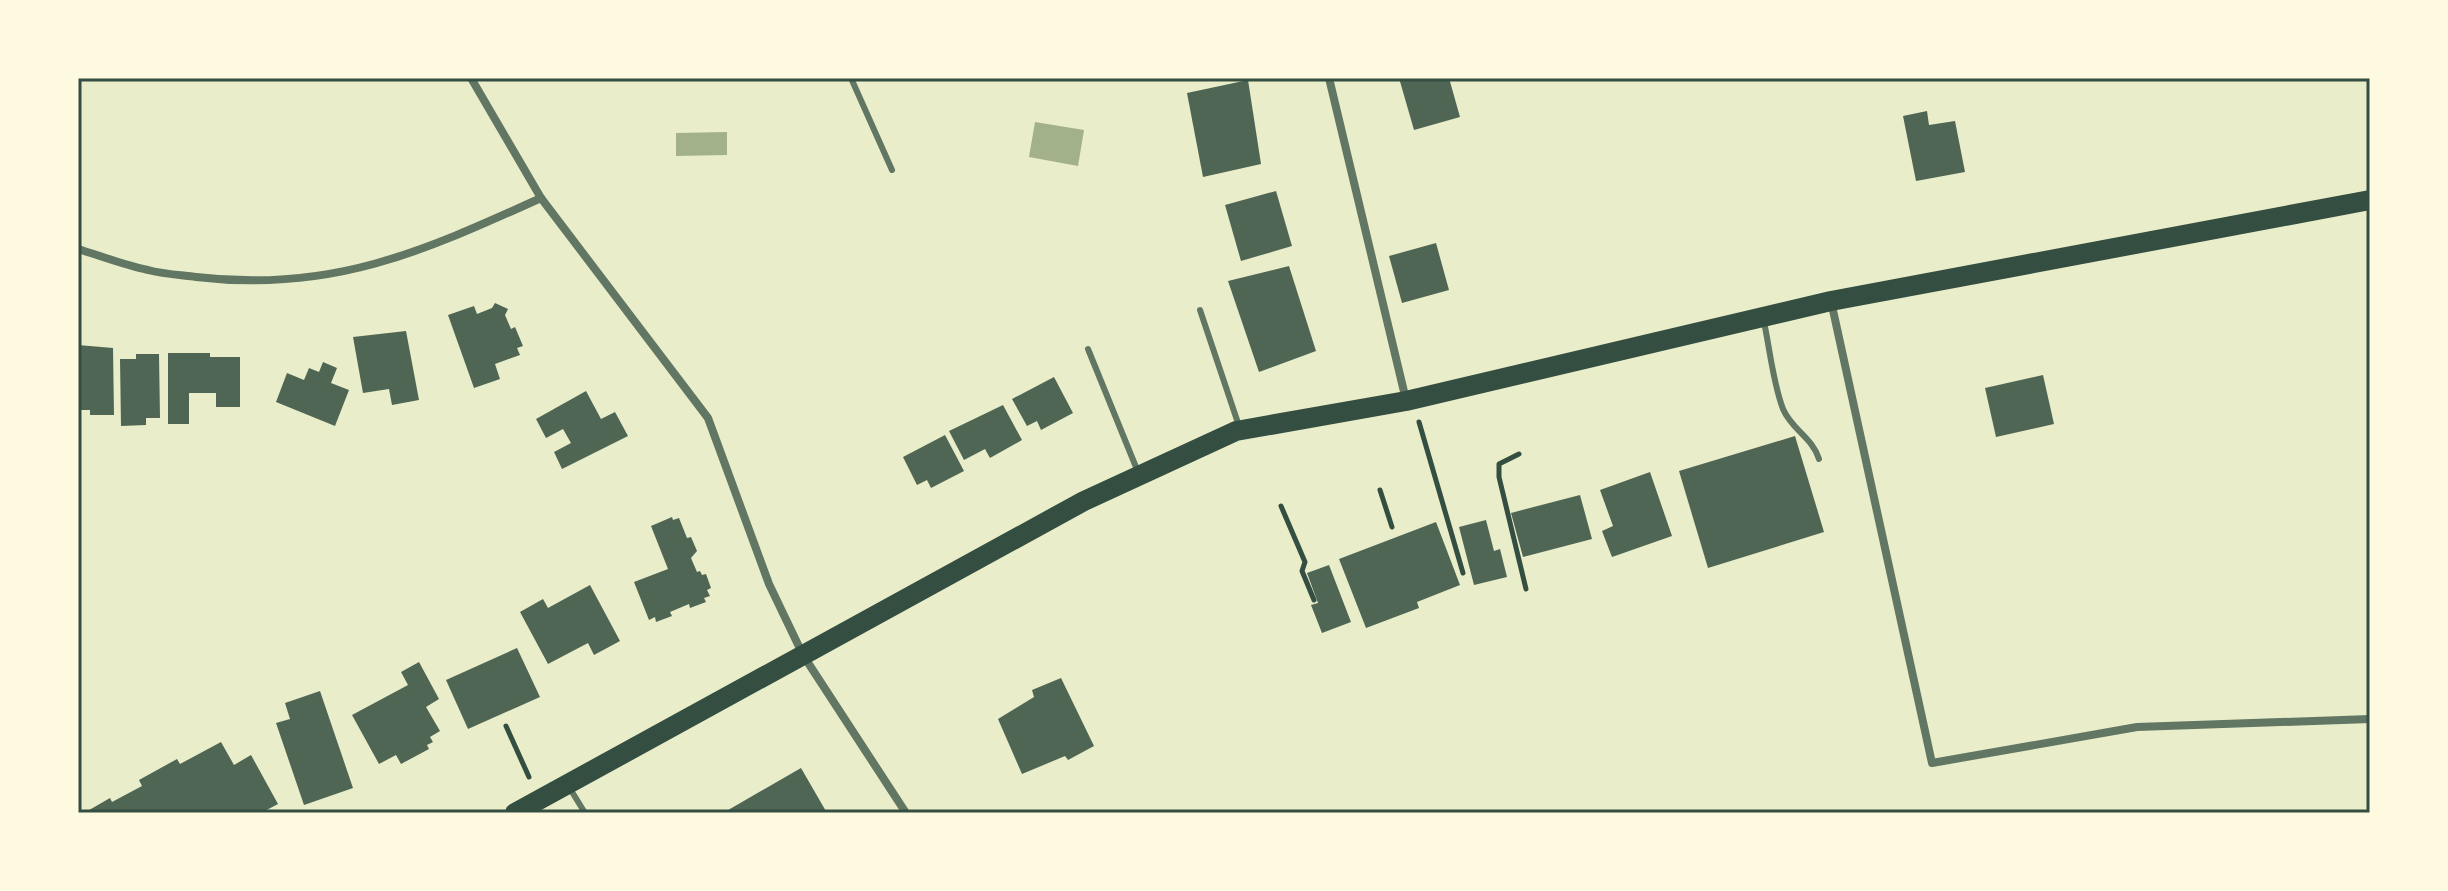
<svg xmlns="http://www.w3.org/2000/svg" width="2448" height="891" font-family="Karla,sans-serif">
	<style>
		.water { fill: #a3b18a }
		.building { fill: #4f6655 }
		.lines { fill: none; stroke-linecap: round; stroke-linejoin: round }
		.path { stroke: #344e41; stroke-width: 5 }
		.service { stroke: #617663; stroke-width: 6 }
		.minor { stroke: #617663; stroke-width: 8 }
		.primary { stroke: #344e41; stroke-width: 20 }
		.neatline { fill: none; stroke: #344e41; stroke-width: 3 }
	</style>
	<rect width="100%" height="100%" fill="#e9edc9"/>
	<g class="water">
		<polygon points="1035,122 1084,130 1078,166 1029,157"/>
		<polygon points="727,132 727,155 676,156 676,133"/>
	</g>
	<g class="building">
		<polygon points="1399,78 1449,78 1460,117 1414,130"/>
		<polygon points="1248,80 1261,164 1203,177 1187,93"/>
		<polygon points="1927,111 1929,125 1955,121 1965,172 1916,181 1903,116"/>
		<polygon points="1276,191 1292,246 1241,261 1225,205"/>
		<polygon points="1436,243 1449,290 1402,303 1389,256"/>
		<polygon points="1289,266 1316,351 1259,372 1228,281"/>
		<polygon points="495,303 508,309 505,315 511,329 515,327 523,346 517,348 520,355 495,364 500,379 474,388 448,315 474,306 477,314 492,308"/>
		<polygon points="406,331 419,400 392,405 389,389 363,393 353,337"/>
		<polygon points="78,345 113,348 114,415 90,415 90,410 78,410"/>
		<polygon points="168,353 210,353 210,357 240,357 240,407 216,407 216,393 189,393 189,424 168,424"/>
		<polygon points="136,354 159,354 160,418 146,418 146,425 121,426 120,359 136,359"/>
		<polygon points="323,362 337,368 331,383 349,390 335,426 276,402 287,373 304,380 309,368 319,372"/>
		<polygon points="2043,375 2054,424 1996,437 1985,388"/>
		<polygon points="1054,377 1073,413 1041,430 1037,421 1027,426 1012,399"/>
		<polygon points="586,391 601,419 615,412 628,436 562,469 554,452 571,443 563,429 546,438 536,419"/>
		<polygon points="1003,405 1022,440 990,458 985,449 964,460 949,431"/>
		<polygon points="945,435 964,471 931,488 927,480 917,485 903,457"/>
		<polygon points="1795,436 1824,532 1708,568 1679,471"/>
		<polygon points="1650,472 1672,536 1612,557 1602,531 1613,526 1600,490"/>
		<polygon points="1580,495 1592,539 1523,557 1511,513"/>
		<polygon points="672,517 673,520 679,518 687,538 691,537 697,551 691,558 697,572 700,571 702,575 706,574 711,588 707,590 710,596 704,598 706,602 690,608 689,604 670,612 672,616 656,622 655,617 649,620 634,582 668,569 651,526"/>
		<polygon points="1486,520 1494,551 1500,549 1507,577 1474,585 1459,527"/>
		<polygon points="1436,522 1460,585 1417,602 1419,608 1366,628 1339,559"/>
		<polygon points="1329,565 1351,622 1322,633 1311,605 1318,603 1307,573"/>
		<polygon points="590,585 620,641 594,655 588,643 548,664 520,612 543,599 548,608"/>
		<polygon points="517,648 540,697 468,729 446,680"/>
		<polygon points="419,662 439,699 426,707 440,731 430,737 433,742 427,745 429,749 401,764 396,755 379,764 352,715 408,685 401,672"/>
		<polygon points="1061,678 1094,746 1068,760 1065,756 1022,774 998,719 1034,697 1032,690"/>
		<polygon points="320,691 353,788 304,805 276,723 290,719 285,703"/>
		<polygon points="221,742 234,765 251,755 278,804 261,813 84,813 110,798 112,802 142,786 139,780 177,759 180,764"/>
		<polygon points="801,768 827,813 723,813"/>
	</g>
	<g class="lines">
		<g class="path">
			<polyline points="1419,422 1463,573"/>
			<polyline points="1519,454 1499,464 1499,477 1526,589"/>
			<polyline points="1380,490 1392,527"/>
			<polyline points="1281,506 1305,562 1302,571 1314,600"/>
			<polyline points="506,726 529,777"/>
		</g>
		<g class="service">
			<polyline points="851,78 892,170"/>
			<polyline points="1200,310 1239,426"/>
			<path d="M1764,322C1770,350 1773,383 1783,409C1792,430 1812,437 1819,459"/>
			<polyline points="1088,349 1138,472"/>
			<polyline points="569,787 585,813"/>
		</g>
		<g class="minor">
			<polyline points="471,78 541,198 708,418 769,584 803,655 906,813"/>
			<polyline points="1329,78 1406,400"/>
			<path d="M78,249C101,256 124,265 148,270C163,274 180,275 196,277C331,293 422,252 541,198"/>
			<polyline points="1831,301 1932,763 2137,727 2370,719"/>
		</g>
		<polyline class="primary" points="515,813 1084,501 1236,431 1406,401 1831,301 2370,200"/>
	</g>
	<rect width="2448" height="891" fill="none" stroke="#fefae0" stroke-width="160"/>
	<rect x="80" y="80" width="2288" height="731" class="neatline"/>
</svg>
